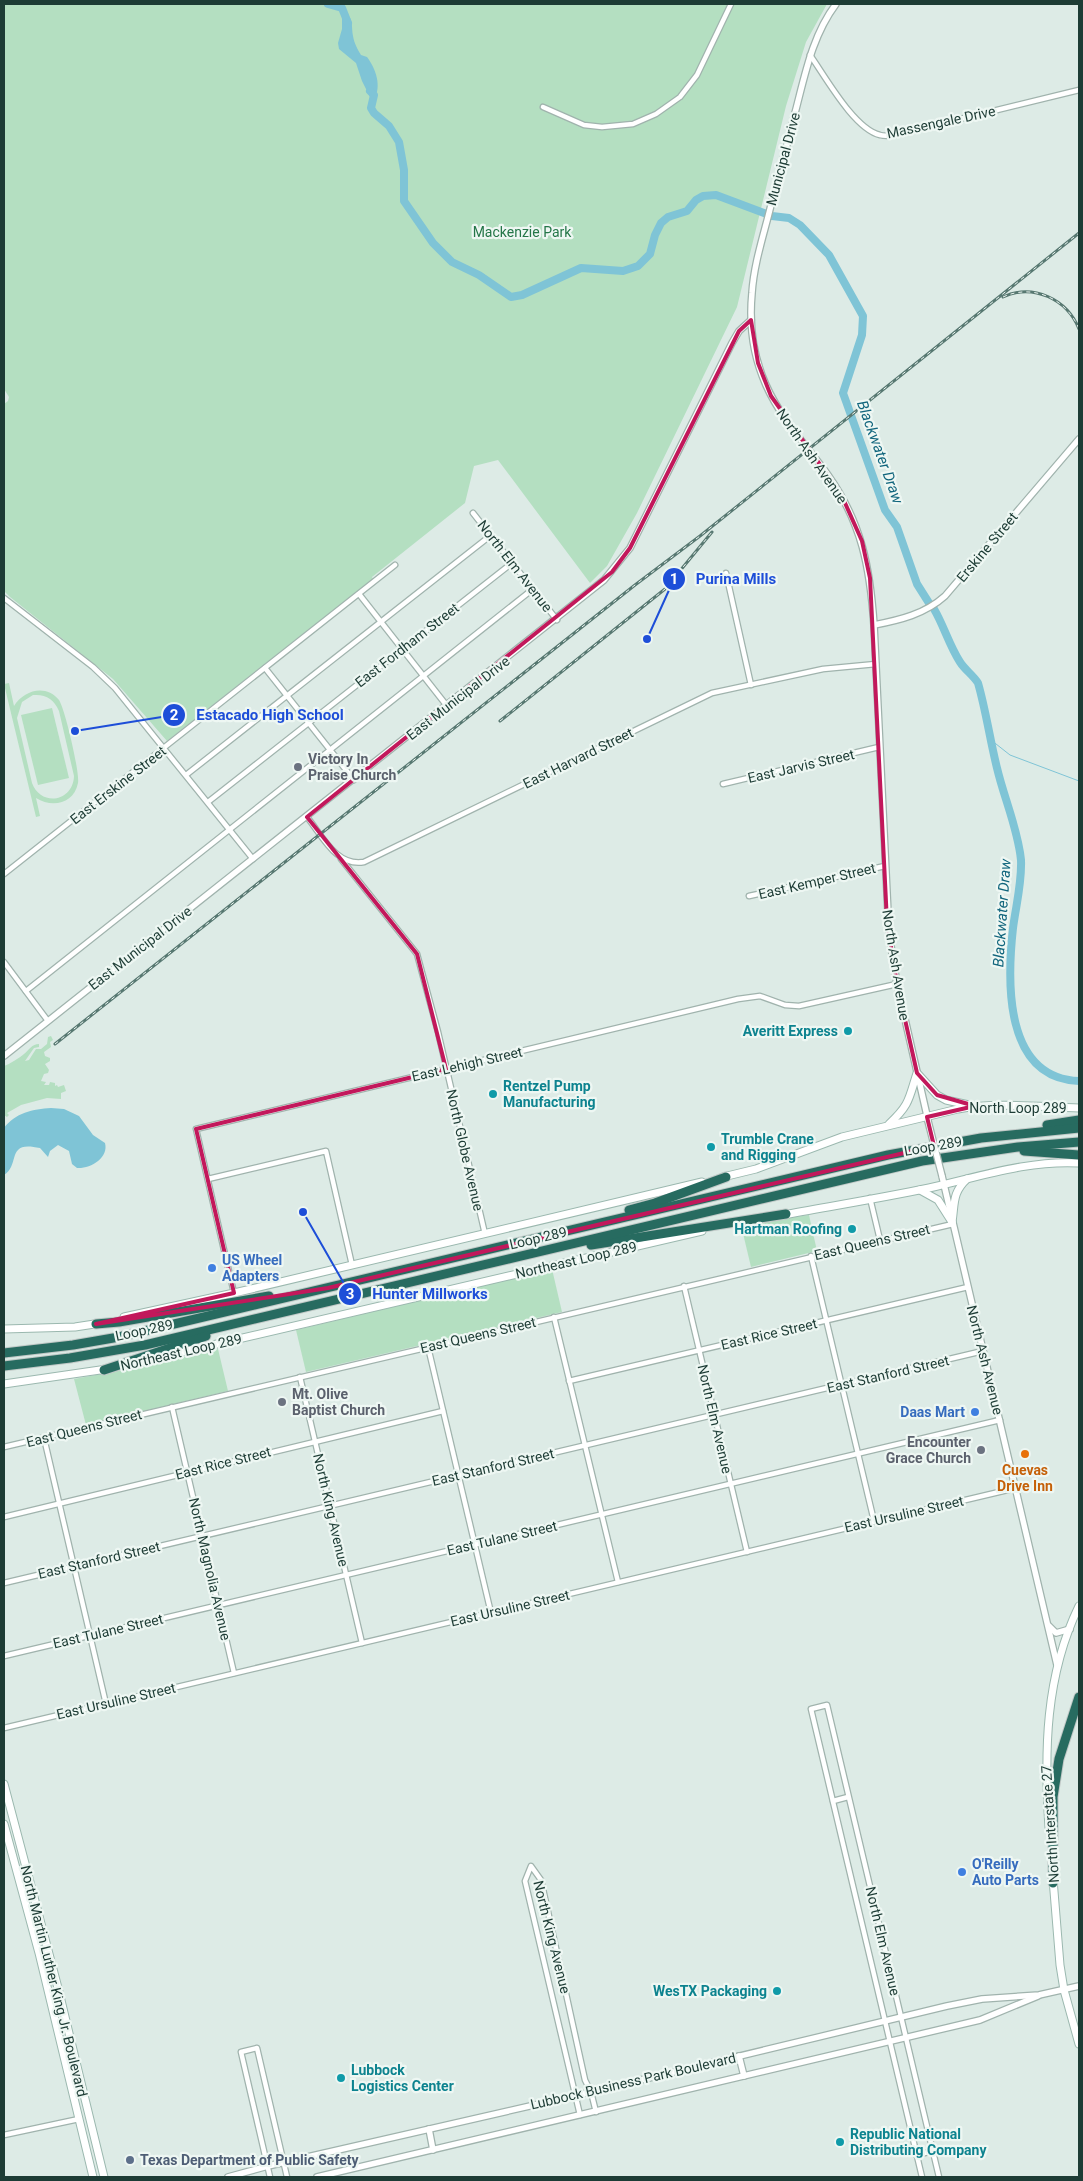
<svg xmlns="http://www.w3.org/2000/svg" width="1083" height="2181" font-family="Roboto,sans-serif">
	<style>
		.green { fill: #b4dfc1; fill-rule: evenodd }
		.water { fill: #7fc4d6 }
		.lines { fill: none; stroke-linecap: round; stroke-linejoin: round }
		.stream { stroke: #7fc4d6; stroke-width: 1 }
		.river { stroke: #7fc4d6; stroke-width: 8 }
		.minor-casing { stroke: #a0b3ad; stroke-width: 7 }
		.tertiary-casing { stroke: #a0b3ad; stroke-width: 8 }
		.secondary-casing { stroke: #9bb8af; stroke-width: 9 }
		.motorway-casing { stroke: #c0c8c6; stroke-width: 11 }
		.minor { stroke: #fff; stroke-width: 4.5 }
		.tertiary { stroke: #fff; stroke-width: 5.5 }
		.secondary { stroke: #fff; stroke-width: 7 }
		.motorway { stroke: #276b60; stroke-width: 9 }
		.rail-casing { stroke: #577871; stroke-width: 3 }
		.rail { stroke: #eef7f3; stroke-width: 1; stroke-dasharray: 4; stroke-linecap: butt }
		.tertiary-bridge-casing { stroke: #a0b3ad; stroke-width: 8; stroke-linecap: butt }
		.tertiary-bridge { stroke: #fff; stroke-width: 5.5 }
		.marked { fill: none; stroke: #c2185b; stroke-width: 4; stroke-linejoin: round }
		.worship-dot { fill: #6b7280; stroke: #eef7f3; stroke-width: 2 }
		.culture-dot { fill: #0f9aa8; stroke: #eef7f3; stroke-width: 2 }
		.shop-dot { fill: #3f7fe0; stroke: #eef7f3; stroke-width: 2 }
		.food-dot { fill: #e8710a; stroke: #eef7f3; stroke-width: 2 }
		.service-dot { fill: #5c6f8a; stroke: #eef7f3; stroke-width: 2 }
		.labels { text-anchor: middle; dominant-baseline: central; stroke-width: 4.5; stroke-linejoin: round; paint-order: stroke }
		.street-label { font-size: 14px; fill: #1d3c35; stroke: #eef7f3 }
		.park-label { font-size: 14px; fill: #247648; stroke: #eef7f3 }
		.worship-label { font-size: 14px; font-weight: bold; fill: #5b616d; stroke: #eef7f3; text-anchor: start }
		.culture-label { font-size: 14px; font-weight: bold; fill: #0d838f; stroke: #eef7f3; text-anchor: start }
		.shop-label { font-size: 14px; font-weight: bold; fill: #366cbe; stroke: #eef7f3; text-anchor: start }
		.food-label { font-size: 14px; font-weight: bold; fill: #c56008; stroke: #eef7f3 }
		.service-label { font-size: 14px; font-weight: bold; fill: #4e5e75; stroke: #eef7f3; text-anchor: start }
		.water-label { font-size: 15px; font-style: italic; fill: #12667d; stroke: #eef7f3 }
		.leader { fill: none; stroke: #1d4ed8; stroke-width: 2 }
		.callout-dot { fill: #1d4ed8; stroke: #eef7f3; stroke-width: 2 }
		.mark-label { font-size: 15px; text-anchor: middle; font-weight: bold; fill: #fff }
		.callout-label { font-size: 15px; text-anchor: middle; font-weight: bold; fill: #1d4ed8; stroke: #eef7f3; stroke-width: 4.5; stroke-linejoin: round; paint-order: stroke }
	</style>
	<rect width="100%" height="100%" fill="#ddebe6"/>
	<g class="green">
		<polygon points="4,4 827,4 806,42 786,106 737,307 637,513 607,566 590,583 498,460 474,466 465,503 372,577 373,579 167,741 113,679 10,597 4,591 4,404 8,401 9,397 4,389"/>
		<path d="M9,683L14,706C24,690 46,684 59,700C65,709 80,773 78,783C74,804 52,808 36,798L40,816L36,817L4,684ZM33,695C46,694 54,699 59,711L74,776C73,802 41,807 32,783L17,718L22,702Z"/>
		<polygon points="52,708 69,778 38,785 21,715"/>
		<path d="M51,1036L53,1040L50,1042L51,1047L44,1052L45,1056L50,1058V1061L45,1064L49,1070L48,1073L44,1074L41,1081L46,1082L44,1085H49L50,1082L55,1083V1086L57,1085L58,1087L64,1085L66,1091L61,1093V1099L47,1098L21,1105L7,1113L9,1115L7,1117L4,1115V1066C8,1065 21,1057 24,1054C29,1050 32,1044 39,1044V1047L34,1048L25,1061L29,1060L36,1049H41L47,1044L48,1037Z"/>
		<polygon points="809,1215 817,1251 751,1267 741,1225"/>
		<polygon points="552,1269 562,1312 306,1372 296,1330"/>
		<polygon points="218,1349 228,1391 86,1425 74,1379 150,1365"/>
	</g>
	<g class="water">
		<path d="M346,13C354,20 351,27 353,36C354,43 358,50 361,55L367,57C376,69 382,86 374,100L371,99L362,81L356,63L339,49L338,43L342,29V18Z"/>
		<path d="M51,1108L64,1109L79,1116L93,1135L105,1143C109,1158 90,1169 77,1168L72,1164L69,1151L58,1145L50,1151L48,1157L40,1148C5,1140 21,1164 4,1175V1128C15,1113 33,1109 51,1108Z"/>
	</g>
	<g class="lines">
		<polyline class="stream" points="991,740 1010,755 1079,781"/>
		<g class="river">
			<polyline points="328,4 342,8 348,23"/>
			<polyline points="370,91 374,95 371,108 374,113 389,126 399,142 404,170 404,201 433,243 452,262 479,275 511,297 522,295 581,268 623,271 638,266 650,254 655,235 661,223 668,217 687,211 696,200 703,196 716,195 772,216 789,218 800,225 829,255 863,316 862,335 843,393 885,510 897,527 917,584 929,603"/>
			<path d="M934,609C944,626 949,645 960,662C965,670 973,675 978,683C986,711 990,740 997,768C1004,798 1018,829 1021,860C1022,883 1016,905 1013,928C1007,982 1004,1078 1079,1081"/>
		</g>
		<defs>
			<g id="minor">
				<path d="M810,55C825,76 854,129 880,135C887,137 895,135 903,133L1079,90"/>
				<polyline points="543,107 584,125 602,127 633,124 656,114 680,97 697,75 731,4"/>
				<polyline points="473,513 557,620"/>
				<polyline points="726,573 751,685"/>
				<polyline points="359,594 447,706"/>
				<polyline points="4,598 93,667 115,688 253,859"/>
				<polyline points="265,668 354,780"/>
				<polyline points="186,775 490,536"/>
				<polyline points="723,784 879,747"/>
				<polyline points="208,802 512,563"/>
				<path d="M307,817C322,835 336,867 364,862L712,693L823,669L876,664"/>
				<polyline points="341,859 417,954 438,1032 485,1234"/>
				<polyline points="4,874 395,565"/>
				<polyline points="749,896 885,866"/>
				<polyline points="4,962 48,1021"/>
				<polyline points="26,991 533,589"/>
				<polyline points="208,1179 326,1151 352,1265"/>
				<polyline points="870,1198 880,1240"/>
				<polyline points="811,1256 874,1521"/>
				<polyline points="684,1286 747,1552"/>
				<polyline points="234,1293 196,1129 738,999 760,996 785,1005 799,1006 897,984"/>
				<polyline points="554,1317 618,1582"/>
				<polyline points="428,1347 491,1613"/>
				<polyline points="300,1377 362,1643"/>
				<polyline points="569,1381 968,1287"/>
				<polyline points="172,1407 234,1673"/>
				<polyline points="44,1438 106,1704"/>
				<polyline points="4,1447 953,1224"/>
				<polyline points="4,1517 443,1411"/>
				<polyline points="4,1583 983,1351"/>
				<polyline points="4,1656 1000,1420"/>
				<polyline points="4,1728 1016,1488"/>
				<polyline points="833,1801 848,1797"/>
				<polyline points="580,2115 525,1881 531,1866 541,1880 585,2080 591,2092 596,2112"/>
				<polyline points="4,2135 79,2119"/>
				<polyline points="916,2155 933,2151"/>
				<polyline points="270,2177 241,2052 257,2048 287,2177"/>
				<polyline points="922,2177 811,1709 827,1705 939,2177"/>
			</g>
			<g id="tertiary">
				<path d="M836,4C812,36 805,75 795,113C788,142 780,171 772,201C765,231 754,262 752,293C749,324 753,356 766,385C781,419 807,446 828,475C862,523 870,568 874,625L889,934L897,984L928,1120"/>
				<path d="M874,625C900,620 925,614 945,596L1079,439"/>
				<polyline points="4,1056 604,580 630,548 732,343 739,331 751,320"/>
				<polyline points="942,1176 1057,1665"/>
				<polyline points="1049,1626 1056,1633 1070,1629"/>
				<polyline points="739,2056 744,2076"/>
				<polyline points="429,2129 433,2150"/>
				<polyline points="228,2177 268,2166 591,2092 947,2006 982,1999 1039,1995 1079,1986"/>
				<polyline points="317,2177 980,2020 1038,1996"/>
			</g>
			<g id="secondary">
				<path d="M889,1124C910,1105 909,1098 917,1073L937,1095L946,1100L969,1105"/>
				<path d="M723,1177L756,1169L842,1137L958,1109C998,1102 1039,1107 1079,1108"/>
				<polyline points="920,1190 938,1200 952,1222"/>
				<path d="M783,1215C832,1206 881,1198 929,1188C979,1177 1028,1160 1079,1163"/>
				<path d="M952,1222C955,1203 952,1193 967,1179"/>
				<polyline points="124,1317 234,1293 702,1182"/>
				<polyline points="4,1329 75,1327 101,1323"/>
				<polyline points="135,1363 702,1231"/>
				<polyline points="4,1384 107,1369"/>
				<polyline points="4,1784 58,1988 104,2177"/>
				<polyline points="4,1824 39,1953 93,2177"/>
				<path d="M1049,1828C1044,1752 1045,1676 1079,1606"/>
				<polyline points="1053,1879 1060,1965 1064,1990 1079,2044"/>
			</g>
			<g id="motorway">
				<polyline points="1047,1125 1079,1120"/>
				<polyline points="1024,1151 1079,1155"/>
				<polyline points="629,1210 655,1203 726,1177"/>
				<polyline points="591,1245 786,1214"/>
				<polyline points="96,1324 119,1322 269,1296"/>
				<polyline points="4,1353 73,1345 119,1337 888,1155 981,1138 1079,1128"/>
				<polyline points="4,1366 70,1358 145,1345 922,1161 1018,1147 1079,1142"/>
				<polyline points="104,1370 206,1336"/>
				<polyline points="1053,1883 1053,1797 1059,1759 1079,1697"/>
			</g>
		</defs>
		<use href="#minor" class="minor-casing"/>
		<use href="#tertiary" class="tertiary-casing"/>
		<use href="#secondary" class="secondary-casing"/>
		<use href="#motorway" class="motorway-casing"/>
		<use href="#minor" class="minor"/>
		<use href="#tertiary" class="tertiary"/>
		<use href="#secondary" class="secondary"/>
		<use href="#motorway" class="motorway"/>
		<defs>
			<g id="rail">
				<path d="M1003,297C1033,283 1067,299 1079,329"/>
				<polyline points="500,721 665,589 712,532"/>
				<polyline points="55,1044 635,585 700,536 1079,233"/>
			</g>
		</defs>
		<use href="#rail" class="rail-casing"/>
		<use href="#rail" class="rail"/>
		<defs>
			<polyline id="tertiary-bridge" points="928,1121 942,1176"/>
		</defs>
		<use href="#tertiary-bridge" class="tertiary-bridge-casing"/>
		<use href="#tertiary-bridge" class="tertiary-bridge"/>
	</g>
	<path class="marked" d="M751,320L758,363L771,396L841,494L862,541L870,578L887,922L897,984L917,1073L937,1095L975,1106L927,1117L934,1146L328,1288L96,1324L234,1293L196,1129L446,1069L417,954L307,817L612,572L630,548L739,331Z"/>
	<g class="worship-dot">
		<circle cx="298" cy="767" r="5"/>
		<circle cx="282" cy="1402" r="5"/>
		<circle cx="981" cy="1450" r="5"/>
	</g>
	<g class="culture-dot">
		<circle cx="848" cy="1031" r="5"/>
		<circle cx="493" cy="1094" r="5"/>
		<circle cx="711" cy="1147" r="5"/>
		<circle cx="852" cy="1229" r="5"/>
		<circle cx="777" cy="1991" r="5"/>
		<circle cx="341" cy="2078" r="5"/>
		<circle cx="840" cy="2142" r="5"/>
	</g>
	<g class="shop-dot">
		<circle cx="212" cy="1268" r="5"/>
		<circle cx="975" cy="1412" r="5"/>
		<circle cx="962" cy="1872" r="5"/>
	</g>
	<circle class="food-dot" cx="1025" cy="1454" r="5"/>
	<circle class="service-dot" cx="130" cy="2160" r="5"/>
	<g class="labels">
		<g class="street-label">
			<text transform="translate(941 122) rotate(-12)">Massengale Drive</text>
			<text transform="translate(783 159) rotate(-75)">Municipal Drive</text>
			<text transform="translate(812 456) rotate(55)">North Ash Avenue</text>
			<text transform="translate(987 547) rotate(-50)">Erskine Street</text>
			<text transform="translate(515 566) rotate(52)">North Elm Avenue</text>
			<text transform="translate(407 645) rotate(-38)">East Fordham Street</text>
			<text transform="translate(458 698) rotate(-38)">East Municipal Drive</text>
			<text transform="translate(578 758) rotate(-26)">East Harvard Street</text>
			<text transform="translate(801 766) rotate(-13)">East Jarvis Street</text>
			<text transform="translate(118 785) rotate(-38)">East Erskine Street</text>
			<text transform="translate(817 881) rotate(-13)">East Kemper Street</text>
			<text transform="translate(140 948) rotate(-38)">East Municipal Drive</text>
			<text transform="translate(896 965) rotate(81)">North Ash Avenue</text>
			<text transform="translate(467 1064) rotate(-13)">East Lehigh Street</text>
			<text x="1018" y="1108">North Loop 289</text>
			<text transform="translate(933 1146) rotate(-10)">Loop 289</text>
			<text transform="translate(465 1150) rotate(77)">North Globe Avenue</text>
			<text transform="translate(538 1238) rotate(-13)">Loop 289</text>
			<text transform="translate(872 1242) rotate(-13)">East Queens Street</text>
			<text transform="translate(576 1260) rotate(-13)">Northeast Loop 289</text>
			<text transform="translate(144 1330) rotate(-12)">Loop 289</text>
			<text transform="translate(769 1334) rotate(-13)">East Rice Street</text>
			<text transform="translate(478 1335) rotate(-13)">East Queens Street</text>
			<text transform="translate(181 1352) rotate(-13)">Northeast Loop 289</text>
			<text transform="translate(985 1360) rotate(76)">North Ash Avenue</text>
			<text transform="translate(888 1374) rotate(-13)">East Stanford Street</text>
			<text transform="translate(715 1419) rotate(77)">North Elm Avenue</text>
			<text transform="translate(84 1428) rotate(-14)">East Queens Street</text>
			<text transform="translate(223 1463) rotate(-14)">East Rice Street</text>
			<text transform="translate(493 1467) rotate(-13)">East Stanford Street</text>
			<text transform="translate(331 1510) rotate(77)">North King Avenue</text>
			<text transform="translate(904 1514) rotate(-13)">East Ursuline Street</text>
			<text transform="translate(502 1538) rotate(-13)">East Tulane Street</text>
			<text transform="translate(99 1560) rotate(-13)">East Stanford Street</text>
			<text transform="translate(210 1569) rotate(77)">North Magnolia Avenue</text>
			<text transform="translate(510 1608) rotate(-13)">East Ursuline Street</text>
			<text transform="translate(108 1631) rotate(-13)">East Tulane Street</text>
			<text transform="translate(116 1701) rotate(-13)">East Ursuline Street</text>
			<text transform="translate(1050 1824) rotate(-94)">North Interstate 27</text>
			<text transform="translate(552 1937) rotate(76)">North King Avenue</text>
			<text transform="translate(883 1941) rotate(77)">North Elm Avenue</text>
			<text transform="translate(54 1981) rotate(76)">North Martin Luther King Jr. Boulevard</text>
			<text transform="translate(633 2081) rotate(-13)">Lubbock Business Park Boulevard</text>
		</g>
		<g class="park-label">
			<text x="522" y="232">Mackenzie Park</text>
		</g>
		<g class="worship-label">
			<text x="308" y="759">Victory In<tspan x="308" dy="16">Praise Church</tspan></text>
			<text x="292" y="1394">Mt. Olive<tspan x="292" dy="16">Baptist Church</tspan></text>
			<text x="971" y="1442" text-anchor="end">Encounter<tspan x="971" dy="16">Grace Church</tspan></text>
		</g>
		<g class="culture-label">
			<text x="838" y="1031" text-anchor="end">Averitt Express</text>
			<text x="503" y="1086">Rentzel Pump<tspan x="503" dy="16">Manufacturing</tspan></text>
			<text x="721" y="1139">Trumble Crane<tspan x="721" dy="16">and Rigging</tspan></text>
			<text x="842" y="1229" text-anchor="end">Hartman Roofing</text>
			<text x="767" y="1991" text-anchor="end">WesTX Packaging</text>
			<text x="351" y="2070">Lubbock<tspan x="351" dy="16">Logistics Center</tspan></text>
			<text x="850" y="2134">Republic National<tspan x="850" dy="16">Distributing Company</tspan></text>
		</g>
		<g class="shop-label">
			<text x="222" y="1260">US Wheel<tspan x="222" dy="16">Adapters</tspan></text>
			<text x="965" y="1412" text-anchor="end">Daas Mart</text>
			<text x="972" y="1864">O'Reilly<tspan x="972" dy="16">Auto Parts</tspan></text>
		</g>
		<g class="food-label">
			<text x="1025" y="1470">Cuevas<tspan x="1025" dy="16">Drive Inn</tspan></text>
		</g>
		<g class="service-label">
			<text x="140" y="2160">Texas Department of Public Safety</text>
		</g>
		<g class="water-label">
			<text transform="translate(880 452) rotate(70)">Blackwater Draw</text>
			<text transform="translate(1002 913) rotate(-86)">Blackwater Draw</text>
		</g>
	</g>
	<path class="leader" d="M647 639L674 579M75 731L174 715M303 1212L350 1294"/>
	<g class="callout-dot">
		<circle cx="647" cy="639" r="5"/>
		<circle cx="75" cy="731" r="5"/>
		<circle cx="303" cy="1212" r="5"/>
		<circle cx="674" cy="579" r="12"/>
		<circle cx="174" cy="715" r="12"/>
		<circle cx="350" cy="1294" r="12"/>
	</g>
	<g class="mark-label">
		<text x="674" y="584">1</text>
		<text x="174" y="720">2</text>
		<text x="350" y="1299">3</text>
	</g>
	<g class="callout-label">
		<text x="736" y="584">Purina Mills</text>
		<text x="270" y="720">Estacado High School</text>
		<text x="430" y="1299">Hunter Millworks</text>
	</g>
	<rect width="1083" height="2181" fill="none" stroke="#1d3c35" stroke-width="10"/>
</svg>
